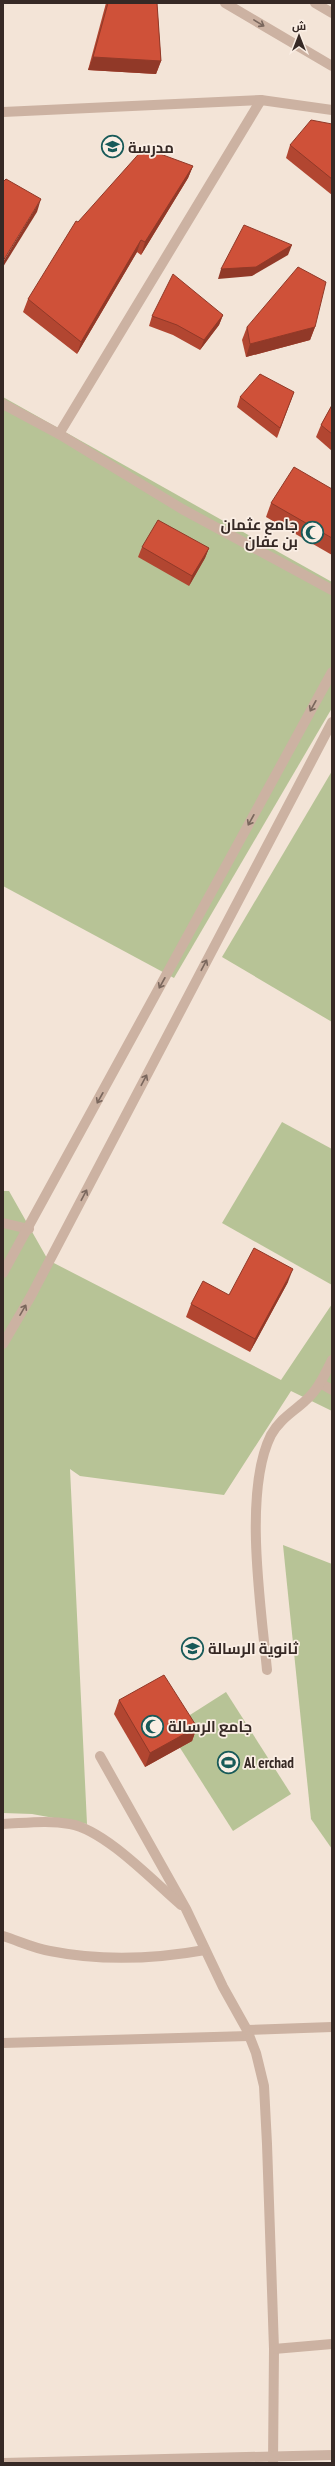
<svg xmlns="http://www.w3.org/2000/svg" width="335" height="2466" font-family="'PT Sans Narrow',Cairo,sans-serif">
	<style>
		.green { fill: #b7c396 }
		.lines { fill: none; stroke-linecap: round; stroke-linejoin: round }
		.minor { stroke: #ccb2a2; stroke-width: 10 }
		.tertiary { stroke: #ccb2a2; stroke-width: 10 }
		.wall { fill: #b24631 }
		.shaded-wall { fill: #913928 }
		.building { fill: #cf5139; stroke: #913928 }
		.oneway { stroke: #7a675d }
		.labels { text-anchor: middle; dominant-baseline: central; stroke-width: 3.5; stroke-linejoin: round; paint-order: stroke }
		.poi-label { font-size: 15px; font-weight: bold; fill: #362925; stroke: #faeee4; text-anchor: start }
	</style>
	<rect width="100%" height="100%" fill="#f3e4d7"/>
	<g class="green">
		<polygon points="3,397 332,582 332,708 174,978 3,886"/>
		<polygon points="332,771 332,1022 222,957"/>
		<polygon points="282,1122 332,1149 332,1285 222,1223"/>
		<polygon points="3,1191 9,1191 48,1260 281,1380 332,1304 332,1411 291,1391 224,1495 80,1476 70,1469 87,1824 32,1814 3,1813"/>
		<polygon points="283,1545 332,1564 332,1849 311,1819"/>
		<polygon points="226,1692 291,1794 233,1831 168,1729"/>
	</g>
	<g class="lines">
		<g class="minor">
			<polyline points="3,112 261,100 332,110"/>
			<polyline points="3,404 59,434 182,509 332,590"/>
			<polyline points="59,434 261,100"/>
			<polyline points="3,1223 29,1229"/>
			<polyline points="320,1383 332,1390"/>
			<path d="M267,1670C261,1607 243,1491 271,1435C280,1419 293,1412 305,1401C318,1390 325,1374 332,1360"/>
			<polyline points="100,1756 186,1909 223,1987 247,2030 256,2053 264,2086 267,2144 274,2349 273,2463"/>
			<path d="M3,1824C26,1823 48,1820 70,1824C105,1830 154,1882 181,1905"/>
			<path d="M3,1936C19,1941 33,1948 50,1951C100,1961 155,1959 205,1950"/>
			<polyline points="247,2030 332,2027"/>
			<polyline points="3,2043 249,2036"/>
			<polyline points="274,2349 332,2344"/>
			<polyline points="3,2463 332,2455"/>
		</g>
		<g class="tertiary">
			<polyline points="225,3 332,66"/>
			<polyline points="315,3 332,13"/>
			<polyline points="3,1273 332,672"/>
			<polyline points="3,1344 31,1296 332,722"/>
		</g>
	</g>
	<g class="wall">
		<polygon points="106,3 157,3 161,61 156,74 88,70"/>
		<polygon points="332,124 332,195 286,158 290,145"/>
		<polygon points="193,166 188,178 141,255 137,252 77,354 23,312 28,299"/>
		<polygon points="223,315 219,325 200,350 173,335 149,326 152,316"/>
		<polygon points="247,327 315,327 310,340 246,357 242,340"/>
		<polygon points="294,392 277,438 237,407 240,397"/>
		<polygon points="332,405 332,451 316,437 321,425"/>
		<polygon points="332,489 332,555 266,517 271,503"/>
		<polygon points="142,547 209,548 205,558 189,586 138,557"/>
		<polygon points="288,1282 250,1352 186,1317 191,1304 229,1295"/>
		<polygon points="119,1700 197,1727 192,1741 145,1767 114,1714"/>
	</g>
	<g class="shaded-wall">
		<polygon points="93,57 161,61 156,74 88,70"/>
		<polygon points="193,166 188,178 141,255 145,242"/>
		<polygon points="41,199 37,212 3,267 3,262"/>
		<polygon points="141,240 137,252 77,354 81,342"/>
		<polygon points="292,245 288,255 252,276 218,279 221,269"/>
		<polygon points="223,315 219,325 200,350 204,340"/>
		<polygon points="315,327 310,340 246,357 250,344"/>
		<polygon points="209,548 205,558 189,586 192,576"/>
		<polygon points="293,1269 288,1282 250,1352 255,1339"/>
		<polygon points="197,1727 192,1741 145,1767 150,1753"/>
	</g>
	<g class="building">
		<polygon points="108,3 157,3 161,61 93,57"/>
		<polygon points="311,120 332,124 332,179 290,145"/>
		<polygon points="144,148 193,166 145,242 141,240 81,342 28,299 76,221 78,222"/>
		<polygon points="6,179 41,199 3,261 3,182"/>
		<polygon points="244,225 292,245 256,267 221,269"/>
		<polygon points="298,267 326,282 315,327 250,344 247,327"/>
		<polygon points="173,274 223,315 204,340 177,325 152,316"/>
		<polygon points="260,374 294,392 280,428 240,397"/>
		<polygon points="332,405 332,434 321,425"/>
		<polygon points="294,467 332,489 332,538 271,503"/>
		<polygon points="158,520 209,548 192,576 142,547"/>
		<polygon points="254,1248 293,1269 255,1339 191,1304 203,1281 229,1295"/>
		<polygon points="164,1675 197,1727 150,1753 119,1700"/>
	</g>
	<defs><path id="oneway-shaft" d="M-6 0H5M1.5-3L5.5 0L1.5 3" fill="none" stroke-width="1.6" stroke-linecap="round" stroke-linejoin="round"/></defs>
	<g class="oneway">
		<use href="#oneway-shaft" transform="translate(259 23) rotate(31)"/>
		<use href="#oneway-shaft" transform="translate(313 706) rotate(119)"/>
		<use href="#oneway-shaft" transform="translate(251 820) rotate(119)"/>
		<use href="#oneway-shaft" transform="translate(204 965) rotate(-62)"/>
		<use href="#oneway-shaft" transform="translate(162 983) rotate(119)"/>
		<use href="#oneway-shaft" transform="translate(144 1080) rotate(-62)"/>
		<use href="#oneway-shaft" transform="translate(100 1098) rotate(119)"/>
		<use href="#oneway-shaft" transform="translate(84 1195) rotate(-62)"/>
		<use href="#oneway-shaft" transform="translate(23 1310) rotate(-60)"/>
	</g>
	<defs>
		<symbol id="school-ring" viewBox="-11 -11 22 22"><circle r="9.5" fill="#faeee4" stroke="#185a59" stroke-width="1.5"/><path d="M0-5L7-2L0 1L-7-2ZM-4 1L0 2.5L4 1V4Q0 6-4 4Z" fill="#185a59"/></symbol>
		<symbol id="mosque-ring" viewBox="-11 -11 22 22"><circle r="9.5" fill="#faeee4" stroke="#185a59" stroke-width="1.5"/><path d="M3.5-4.9A6 6 0 1 0 3.5 4.9A5 5 0 1 1 3.5-4.9Z" fill="#185a59"/></symbol>
		<symbol id="stadium-ring" viewBox="-11 -11 22 22"><circle r="9.5" fill="#faeee4" stroke="#185a59" stroke-width="1.5"/><path d="M0-5a6.5 5 0 1 0 0 10a6.5 5 0 1 0 0-10ZM-3.5-1.8h7v3.6h-7Z" fill="#185a59"/></symbol>
	</defs>
	<g fill-rule="evenodd">
		<use href="#school-ring" x="100" y="134" width="25" height="25"/>
		<use href="#mosque-ring" x="300" y="520" width="25" height="25"/>
		<use href="#school-ring" x="180" y="1636" width="25" height="25"/>
		<use href="#mosque-ring" x="140" y="1714" width="25" height="25"/>
		<use href="#stadium-ring" x="216" y="1750" width="25" height="25"/>
	</g>
	<g class="labels">
		<g class="poi-label">
			<text x="128" y="147">مدرسة</text>
			<text x="298" y="524" text-anchor="end">جامع عثمان<tspan x="298" dy="17">بن عفان</tspan></text>
			<text x="208" y="1648">ثانوية الرسالة</text>
			<text x="168" y="1726">جامع الرسالة</text>
			<text x="244" y="1762">Al erchad</text>
		</g>
	</g>
	<rect width="335" height="2466" fill="none" stroke="#362925" stroke-width="8"/>
	<g transform="translate(299 36)" stroke="#faeee4" stroke-width="3" paint-order="stroke">
	<path d="M0-3L7 15L0 10L-7 15Z" fill="#362925"/>
	<text y="-6" font-size="11" font-weight="bold" text-anchor="middle" fill="#362925">ش</text>
	</g>
</svg>
